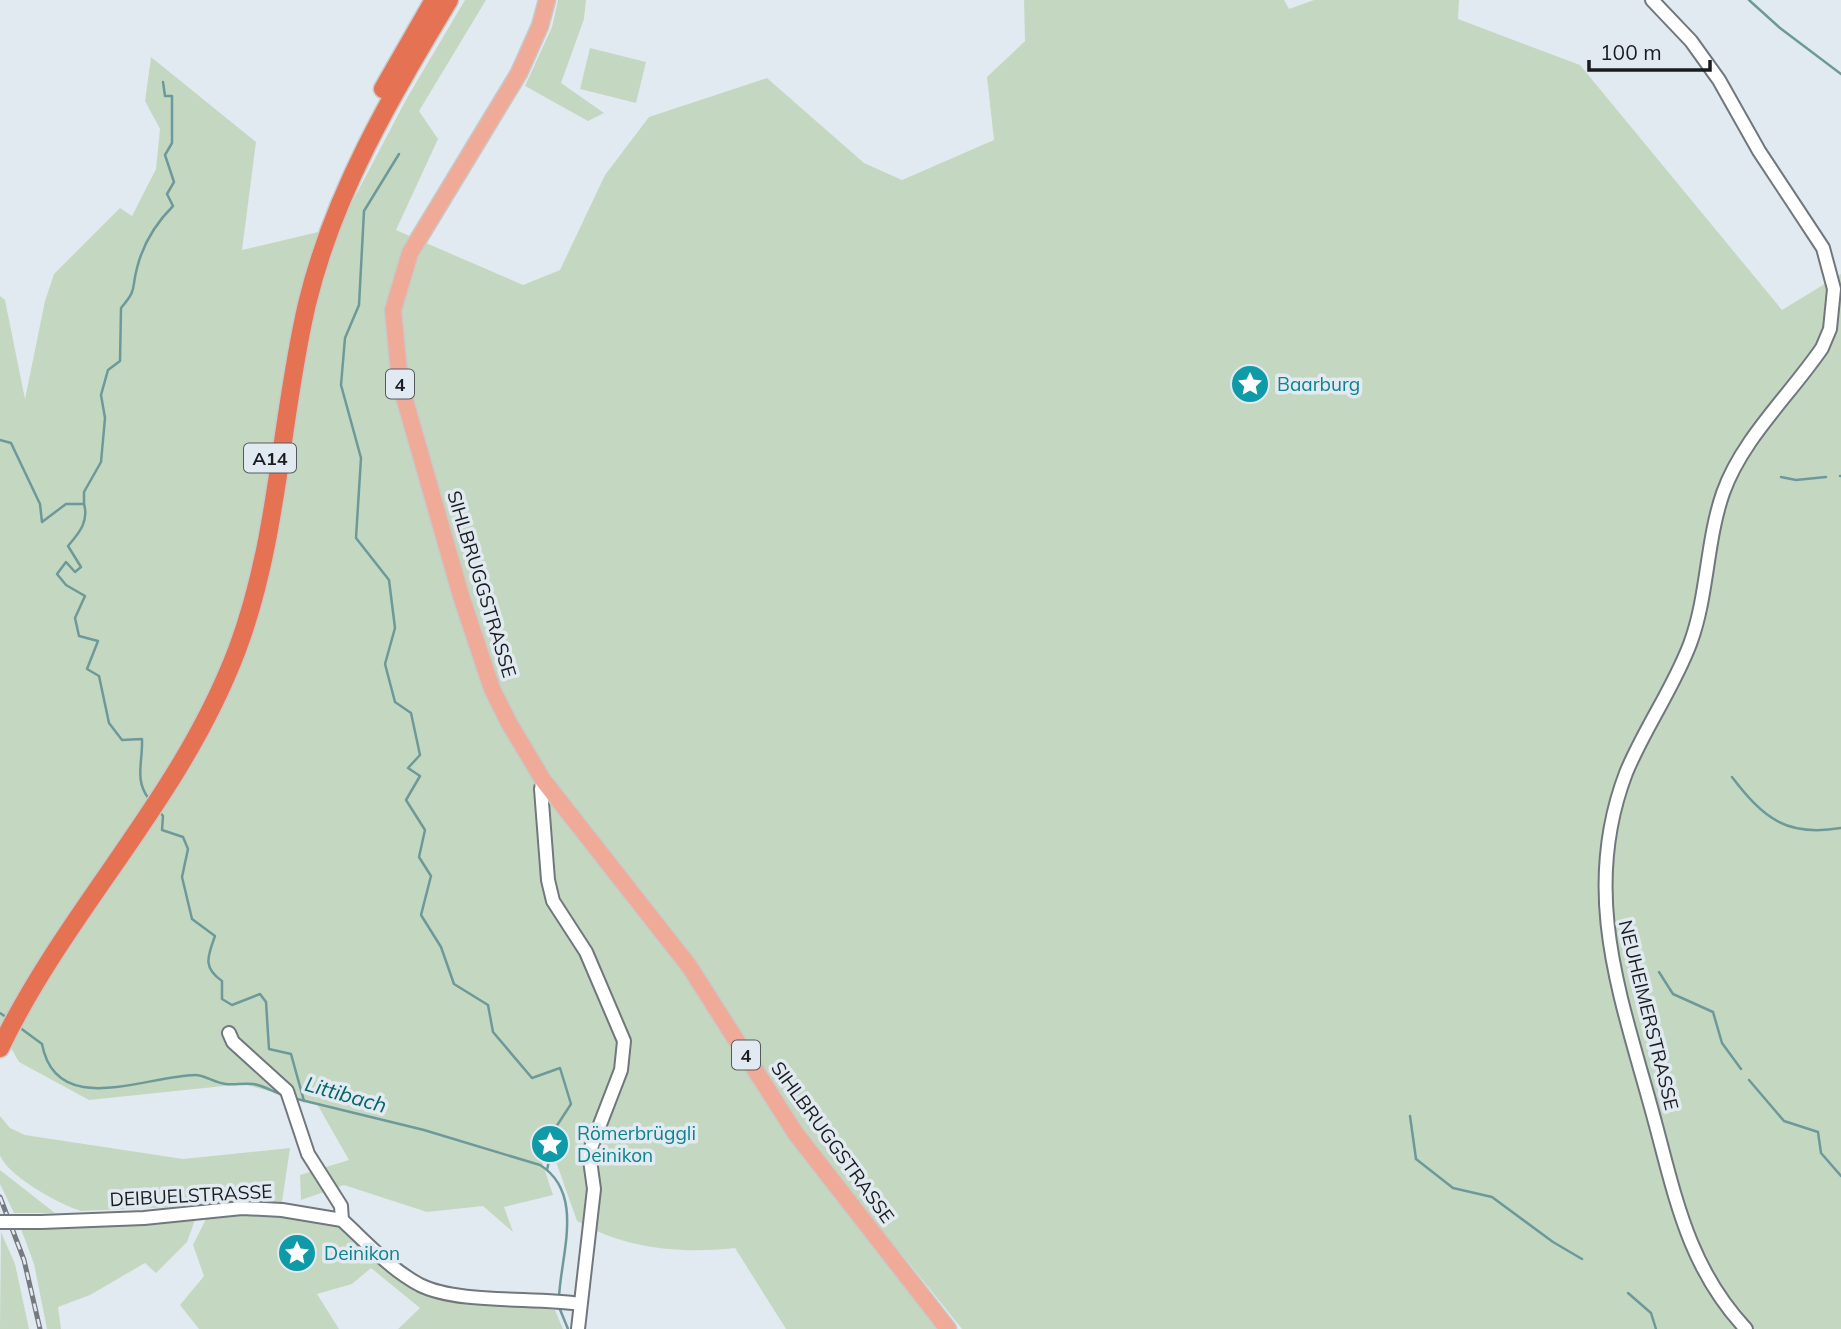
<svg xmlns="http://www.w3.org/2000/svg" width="1841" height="1329" font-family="Mulish,sans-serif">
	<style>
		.green { fill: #c4d8c1 }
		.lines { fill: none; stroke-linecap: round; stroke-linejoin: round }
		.stream { stroke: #6e999a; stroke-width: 2.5 }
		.minor-casing { stroke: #70777d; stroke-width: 16 }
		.major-casing { stroke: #c8c9c9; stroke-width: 19 }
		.highway-casing { stroke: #c8c9c9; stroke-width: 21 }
		.minor { stroke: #fff; stroke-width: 12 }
		.major { stroke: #efab98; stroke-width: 16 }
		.highway { stroke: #e57353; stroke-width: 18 }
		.rail-casing { stroke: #757a7f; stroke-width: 5 }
		.rail { stroke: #e2eaf1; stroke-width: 2.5; stroke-dasharray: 8; stroke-linecap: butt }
		.minor-bridge-casing { stroke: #70777d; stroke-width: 16; stroke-linecap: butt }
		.minor-bridge { stroke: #fff; stroke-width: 12 }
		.labels { text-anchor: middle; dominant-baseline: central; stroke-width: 7; stroke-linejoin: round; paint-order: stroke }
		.shield { fill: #e2eaf1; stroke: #565a5e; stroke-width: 2 }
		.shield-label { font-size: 18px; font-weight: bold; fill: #1a1c1f }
		.culture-label { font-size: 19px; fill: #0d838f; stroke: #e2eaf1; text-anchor: start }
		.street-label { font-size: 19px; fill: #1a1c1f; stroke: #e2eaf1 }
		.water-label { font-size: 21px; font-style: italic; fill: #056466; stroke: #e2eaf1 }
	</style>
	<rect width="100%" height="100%" fill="#e2eaf1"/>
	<g class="green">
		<path d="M465,0H486L419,111L438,139L396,230L523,285L560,270L605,175L649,117L767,78L864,163L902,180L994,140L987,77L1025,41L1024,0H1284L1289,9L1314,0H1459L1458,19L1580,65L1782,310L1841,274V1329H962L900,1252H881L942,1329H786L735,1248C681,1254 625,1249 577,1221L555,1159L543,1161V1165L553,1195L504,1207L513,1232L483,1206L427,1212L344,1185L301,1200L300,1175L349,1160L317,1104L243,1084L89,1100L19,1062L0,1029V296L5,300L25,399L45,301L54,274L120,208L132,216L156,169L160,129L145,101L151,57L256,142L242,250L339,227L407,98Z"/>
		<polygon points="558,0 586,0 584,19 561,83 604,113 588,121 525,86 552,27"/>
		<polygon points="590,48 646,62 636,103 580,89"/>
		<path d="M0,1116L10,1128L25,1135L183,1159L290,1148L282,1202L81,1211C61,1205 7,1176 0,1155C0,1144 0,1127 0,1116Z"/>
		<polygon points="0,1170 55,1213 14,1213 0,1184"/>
		<polygon points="281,1211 341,1227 384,1267 439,1299 555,1310 563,1329 398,1329 420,1308 371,1268 352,1284 317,1294 339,1329 199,1329 180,1305 204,1276 193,1245 206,1219"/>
		<polygon points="195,1220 187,1242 156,1273 145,1263 90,1295 58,1307 61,1329 47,1329 34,1264 21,1229"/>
		<polygon points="1,1232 15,1264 29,1329 0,1329"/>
	</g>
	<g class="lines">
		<g class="stream">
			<polyline points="1749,0 1780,28 1841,74"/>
			<polyline points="399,154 364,211 359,305 345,338 341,385 361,458 356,538 389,580 395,628 385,664 395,702 411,713 420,755 408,768 420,776 406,800 425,830 419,857 431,876 421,915 441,947 454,984 488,1005 493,1032 532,1078 560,1068 571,1104 556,1127 554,1136"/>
			<path d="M0,440L11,443L40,504L42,522L66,504H84C89,522 79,533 68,546L81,567L75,572L66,562L57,574L66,585L85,596L75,618L79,636L98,641L87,669L99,676L109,723L122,740L142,739C143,762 134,780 149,799"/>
			<polyline points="1840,476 1841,476"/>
			<polyline points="1781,477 1796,480 1826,477"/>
			<path d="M84,504V492L101,462L105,418L101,395L108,370L120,361L121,308C138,288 131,290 137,268C143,244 155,224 173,206L167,194L174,182L165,155L172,143V96H165L163,82"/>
			<path d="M1732,777C1764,819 1787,837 1841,828"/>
			<path d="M158,810L163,816L162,830L183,837L188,849L182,877L192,919L215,936C208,956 202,967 222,981V999L232,1005L260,994L266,1002L269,1049L291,1054L304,1101"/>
			<polyline points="1659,972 1673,994 1713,1012 1722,1043 1741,1069"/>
			<polyline points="0,1013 9,1019"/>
			<path d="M19,1027L42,1044C56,1119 145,1076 195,1075C205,1075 215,1083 226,1084C234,1085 244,1083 253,1084C263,1085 273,1092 283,1095"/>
			<polyline points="1749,1080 1784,1121 1818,1132 1821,1153 1841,1176"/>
			<path d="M293,1098L424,1130L540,1165C585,1193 561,1254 559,1297"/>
			<polyline points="1410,1116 1416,1159 1453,1188 1492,1197 1553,1242 1582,1259"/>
			<polyline points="547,1170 551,1151"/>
			<polyline points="1628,1293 1651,1313 1656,1329"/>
			<polyline points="559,1307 568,1329"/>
		</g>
		<defs>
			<g id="minor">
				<path d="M1652,0L1691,41L1719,80L1759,151L1823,248L1834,289L1830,329L1822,348C1790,395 1742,439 1723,493C1706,542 1708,596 1690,644C1673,689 1644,729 1626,773C1579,896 1623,1002 1655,1122C1676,1200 1689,1268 1746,1329"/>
				<polyline points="543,780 541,789 548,880 553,901 586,952 624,1041 621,1070 589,1153 594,1189 578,1329"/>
				<path d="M229,1033L233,1042L287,1091L308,1154L341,1206L342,1220C367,1243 390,1269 420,1285C458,1304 535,1297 580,1304"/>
				<polyline points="41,1222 144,1218 242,1208 282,1210 342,1220"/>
			</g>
			<polyline id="major" points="547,0 540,26 519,73 410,253 393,310 400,383 461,596 492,689 509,723 543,780 689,966 796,1134 948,1329"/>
			<g id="highway">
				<polyline points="383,89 434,0"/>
				<path d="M0,1048C69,906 180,800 237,650C279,538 280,419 307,304C334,192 391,97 449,0"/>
			</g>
		</defs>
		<use href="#minor" class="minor-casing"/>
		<use href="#major" class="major-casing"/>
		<use href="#highway" class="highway-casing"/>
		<use href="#minor" class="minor"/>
		<use href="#major" class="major"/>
		<use href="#highway" class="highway"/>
		<defs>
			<polyline id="rail" points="0,1197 24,1260 40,1329"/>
		</defs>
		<use href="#rail" class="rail-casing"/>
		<use href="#rail" class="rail"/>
		<defs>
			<polyline id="minor-bridge" points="0,1222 41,1222"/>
		</defs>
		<use href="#minor-bridge" class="minor-bridge-casing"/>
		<use href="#minor-bridge" class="minor-bridge"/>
	</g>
	<defs>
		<symbol id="sight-disc" viewBox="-11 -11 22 22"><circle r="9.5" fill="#0f9aa8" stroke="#e2eaf1"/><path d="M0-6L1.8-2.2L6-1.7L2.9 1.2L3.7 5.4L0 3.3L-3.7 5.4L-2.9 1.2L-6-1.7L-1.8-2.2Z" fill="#fff"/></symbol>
	</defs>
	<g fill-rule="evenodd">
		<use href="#sight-disc" x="1228" y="362" width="44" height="44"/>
		<use href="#sight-disc" x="528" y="1122" width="44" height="44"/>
		<use href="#sight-disc" x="275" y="1231" width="44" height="44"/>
	</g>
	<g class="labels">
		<g class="shield">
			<rect x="386" y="369.5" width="28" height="29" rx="5"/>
			<rect x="244" y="443.5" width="52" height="29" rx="5"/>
			<rect x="732" y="1040.5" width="28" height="29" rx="5"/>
		</g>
		<g class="shield-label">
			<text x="400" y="384">4</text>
			<text x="270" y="458">A14</text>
			<text x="746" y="1055">4</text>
		</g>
		<g class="culture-label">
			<text x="1277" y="384">Baarburg</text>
			<text x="577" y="1133">Römerbrüggli<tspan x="577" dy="22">Deinikon</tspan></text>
			<text x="324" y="1253">Deinikon</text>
		</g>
		<g class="street-label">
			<text transform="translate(482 584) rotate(73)">SIHLBRUGGSTRASSE</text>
			<text transform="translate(1649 1015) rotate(76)">NEUHEIMERSTRASSE</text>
			<text transform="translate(833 1142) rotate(54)">SIHLBRUGGSTRASSE</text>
			<text transform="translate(191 1195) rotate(-3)">DEIBUELSTRASSE</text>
		</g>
		<g class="water-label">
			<text transform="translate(346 1094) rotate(16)">Littibach</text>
		</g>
	</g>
	<path d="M1589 60v10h121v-10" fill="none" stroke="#1a1c1f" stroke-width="3.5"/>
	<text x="1600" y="60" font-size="21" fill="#1a1c1f" stroke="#e2eaf1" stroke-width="5" paint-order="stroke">100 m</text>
</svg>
